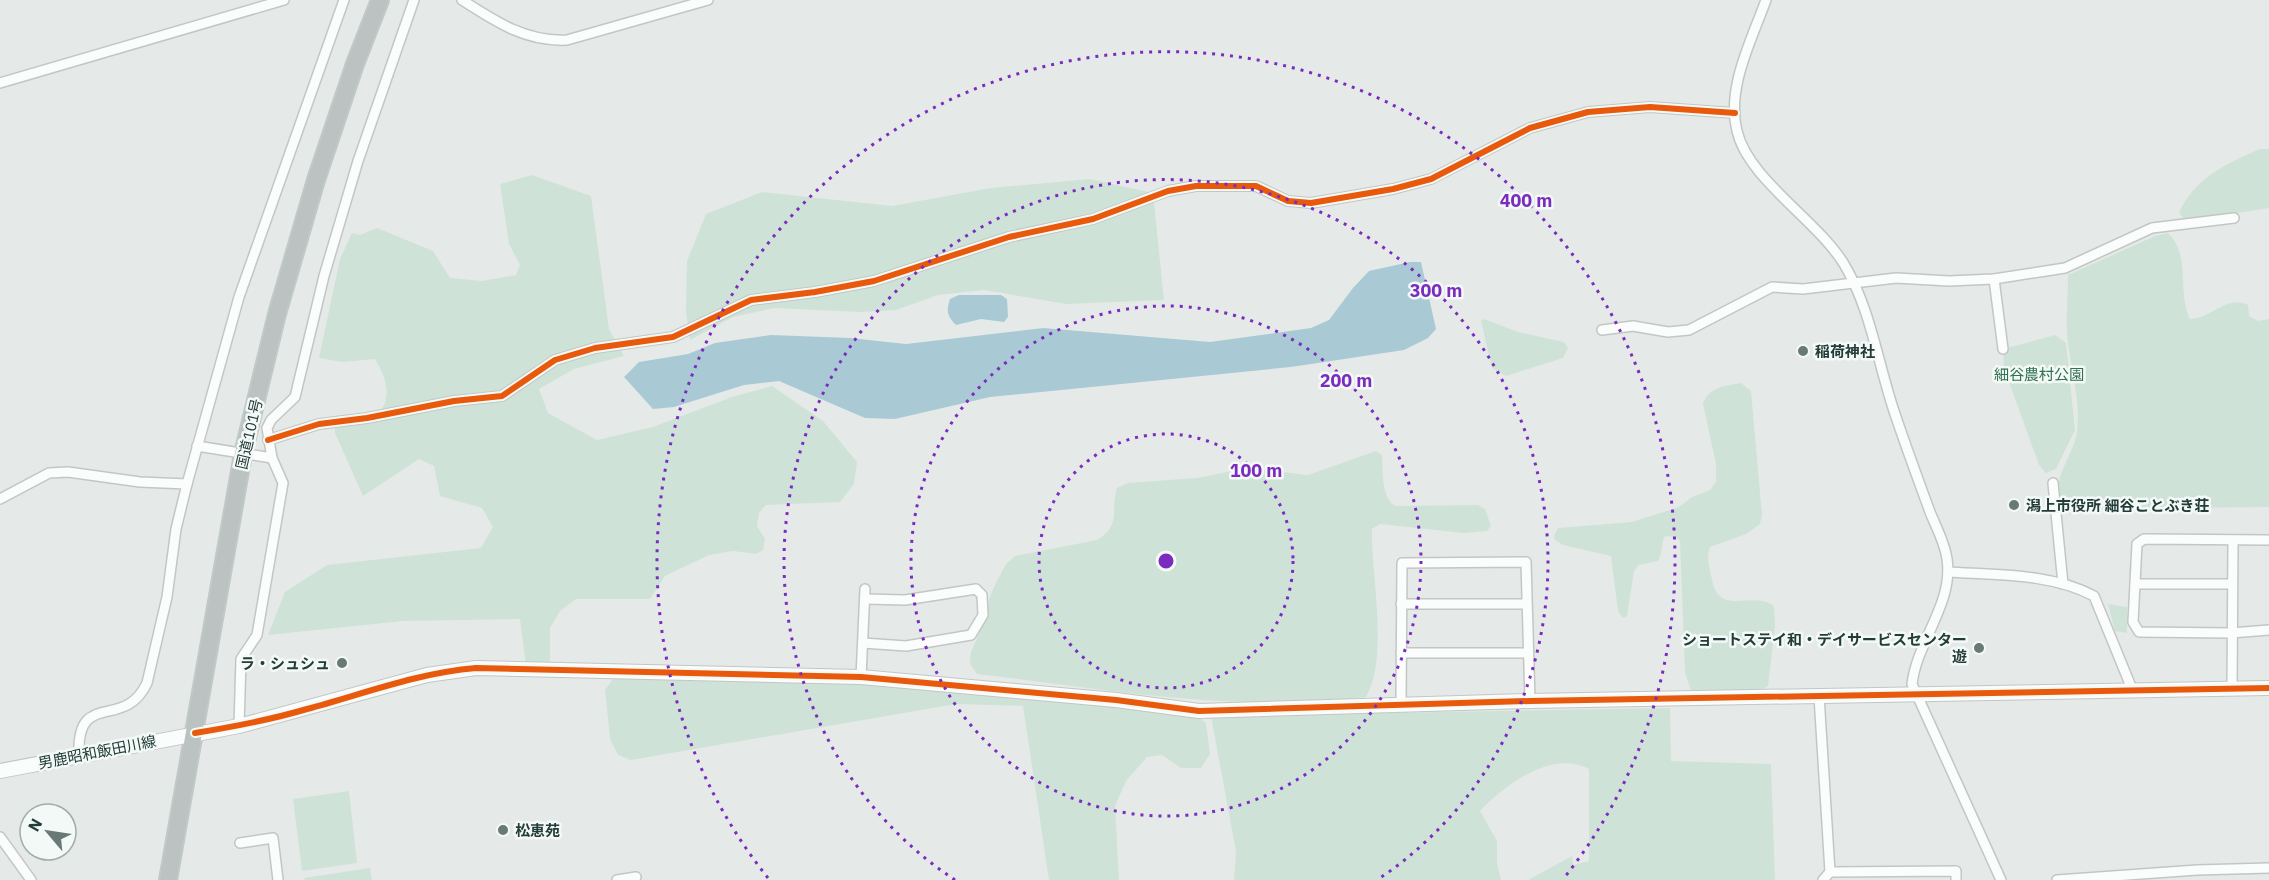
<svg xmlns="http://www.w3.org/2000/svg" width="2269" height="880" font-family="'IBM Plex Sans','Noto Sans JP',sans-serif">
	<style>
		.green { fill: #cfe2d7 }
		.water { fill: #a9cad5 }
		.lines { fill: none; stroke-linecap: round; stroke-linejoin: round }
		.street-casing { stroke: #c2c7c5; stroke-width: 12 }
		.secondary-casing { stroke: #c1c7c5; stroke-width: 16 }
		.highway-casing { stroke: #c1c9c8; stroke-width: 20 }
		.street { stroke: #fbfcfc; stroke-width: 9 }
		.secondary { stroke: #fbfcfc; stroke-width: 14 }
		.highway { stroke: #bbc2c1; stroke-width: 16 }
		.cycleway-casing { stroke: #f3f9f7; stroke-width: 10 }
		.cycleway { stroke: #e8590c; stroke-width: 6 }
		.ring { fill: none; stroke: #7b2cbf; stroke-width: 3; stroke-dasharray: 3 6 }
		.poi-dot { fill: #687976; stroke: #f3f9f7; stroke-width: 2 }
		.labels { text-anchor: middle; dominant-baseline: central; stroke-width: 5; stroke-linejoin: round; paint-order: stroke }
		.poi-label { font-size: 15px; font-weight: bold; fill: #243c38; stroke: #f3f9f7; text-anchor: start }
		.park-label { font-size: 15px; fill: #317051; stroke: #f3f9f7 }
		.street-label { font-size: 15px; fill: #243c38; stroke: #f3f9f7 }
		.centre { fill: #7b2cbf; stroke: #f3f9f7; stroke-width: 3 }
		.ring-label { font-size: 18px; text-anchor: middle; font-weight: bold; fill: #7b2cbf; stroke: #f3f9f7; stroke-width: 5; stroke-linejoin: round; paint-order: stroke }
	</style>
	<rect width="100%" height="100%" fill="#e5eae8"/>
	<g class="green">
		<path d="M2260,149H2269V208L2186,221L2179,213C2193,179 2227,163 2260,149Z"/>
		<path d="M532,175L591,196L609,329L624,356L574,369L539,389L548,413L597,440L653,427L732,397L772,386L823,421L857,462L854,484L840,502L766,505L759,513L757,526L765,539L763,550L756,554L733,551L709,555L665,576L650,599H576L560,611L550,628V664L526,666L520,619L403,621L268,635L285,592L327,565L481,548L493,527L482,508L440,496L434,466L419,459L363,496L335,433V417L380,412C393,394 385,376 375,359L342,362L319,358L340,259L352,233L360,235L377,228L433,251L450,278L482,281L516,275L520,265L509,244L500,184Z"/>
		<polygon points="1090,179 1153,193 1164,300 1066,304 984,290 938,295 896,310 860,312 774,308 733,317 690,340 686,311 687,261 706,214 762,192 892,206 991,188"/>
		<path d="M2168,233C2191,254 2177,293 2190,319C2210,319 2228,294 2248,305L2249,316L2258,321L2269,319V507L2173,508L2071,514C2040,489 2074,459 2077,431C2081,399 2070,366 2067,335C2066,315 2068,295 2068,275L2155,236Z"/>
		<polygon points="1484,319 1518,332 1564,342 1568,348 1563,358 1506,376 1492,368 1481,321"/>
		<polygon points="2055,335 2066,343 2075,430 2056,469 2046,473 2039,465 2004,368 2003,349"/>
		<path d="M1741,383L1751,391L1762,515L1760,524L1746,534L1710,547C1706,556 1709,566 1711,575C1718,620 1750,589 1774,606L1775,625L1768,686L1759,691H1691L1685,672L1680,541L1676,537L1665,536C1660,545 1663,553 1658,561L1639,565L1634,571L1627,616L1623,618L1618,611L1611,556L1563,545L1555,540L1554,536L1558,528L1632,522L1679,507L1692,497L1710,490L1716,482V464L1703,404C1708,387 1725,386 1741,383Z"/>
		<path d="M1376,451L1382,455C1383,470 1381,498 1395,506L1478,505L1485,509L1491,526L1487,531L1463,533L1380,524L1372,529C1371,576 1389,656 1366,697C1237,714 1105,689 977,674L970,664L971,652L987,616L989,599L995,585L1006,564L1015,556L1097,540C1122,525 1110,511 1117,488L1128,483L1197,478L1247,468L1308,475Z"/>
		<polygon points="2108,604 2127,607 2127,633 2115,631"/>
		<polygon points="613,679 856,681 1008,694 1197,716 1206,723 1210,754 1201,768 1181,768 1162,755 1147,757 1126,781 1115,806 1119,880 1049,880 1023,706 956,704 631,760 618,755 610,739 605,690"/>
		<path d="M1670,708L1671,761L1771,764L1775,880H1528L1572,856L1573,865L1589,861V769C1552,749 1505,785 1480,811L1497,841V863L1501,880H1234L1236,852L1211,716Z"/>
		<polygon points="349,791 357,863 302,871 293,799"/>
		<polygon points="370,868 372,880 305,880 304,878"/>
	</g>
	<g class="water">
		<polygon points="1410,262 1421,262 1436,329 1428,338 1404,350 1291,367 990,397 895,419 865,418 779,381 744,385 674,407 653,409 624,377 639,362 688,354 715,343 771,335 850,338 906,344 1043,328 1210,342 1311,328 1329,320 1353,288 1369,271"/>
		<path d="M959,295H1001L1007,299L1008,317L1004,322L981,319L956,325C947,316 946,311 950,299Z"/>
	</g>
	<g class="lines">
		<defs>
			<g id="street">
				<path d="M462,0C496,22 526,42 567,40L708,0"/>
				<path d="M1766,0C1752,39 1726,88 1737,131C1748,179 1817,220 1844,264C1871,309 1878,365 1895,414C1906,447 1918,479 1930,512C1936,527 1945,543 1947,559C1954,603 1917,641 1912,684L2001,880"/>
				<polyline points="0,83 284,0"/>
				<polyline points="1994,279 2003,349"/>
				<polyline points="1602,330 1633,326 1668,332 1689,330 1772,287 1803,289 1896,278 1949,281 1994,279 2065,268 2152,228 2234,218"/>
				<polyline points="268,440 319,424 367,418 454,401 502,396 555,360 595,348 673,337 751,300 815,292 874,281 1009,237 1093,219 1168,191 1196,186 1256,186 1288,201 1311,203 1393,189 1431,179 1530,128 1588,112 1650,107 1735,113"/>
				<polyline points="197,446 272,458"/>
				<polyline points="2053,483 2063,584"/>
				<polyline points="0,499 49,473 68,472 140,482 187,484"/>
				<polyline points="2269,540 2144,539 2137,544 2133,622 2139,632 2231,633 2269,630"/>
				<path d="M1948,572C1995,575 2051,573 2094,596L2132,689"/>
				<polyline points="2135,584 2232,584"/>
				<polyline points="1401,604 1526,604"/>
				<polyline points="863,643 906,646 971,635 983,615 982,595 976,589 905,600 865,599"/>
				<polyline points="1401,653 1527,653"/>
				<polyline points="861,677 865,589"/>
				<polyline points="2232,690 2233,541"/>
				<polyline points="1819,696 1830,872"/>
				<polyline points="1401,704 1402,563 1526,562 1530,701"/>
				<polyline points="239,726 241,659 257,635 283,483 272,458 267,428 271,420 295,397 324,276 358,161 414,0"/>
				<path d="M79,756C76,688 124,732 147,683L167,597L176,529L187,484L239,297L344,0"/>
				<polyline points="0,837 31,880"/>
				<polyline points="240,843 273,838 278,880"/>
				<polyline points="617,880 636,877"/>
				<polyline points="1823,880 1830,872 1956,871 1956,880"/>
				<polyline points="2057,880 2197,870 2269,868"/>
			</g>
			<polyline id="secondary" points="0,771 239,726 427,675 476,668 861,677 1116,700 1199,711 1530,701 2269,688"/>
			<polyline id="highway" points="168,880 243,454 277,314 316,180 355,64 380,0"/>
		</defs>
		<use href="#street" class="street-casing"/>
		<use href="#secondary" class="secondary-casing"/>
		<use href="#highway" class="highway-casing"/>
		<use href="#street" class="street"/>
		<use href="#secondary" class="secondary"/>
		<use href="#highway" class="highway"/>
		<defs>
			<g id="cycleway">
				<polyline points="268,440 319,424 367,418 454,401 502,396 555,360 595,348 673,337 751,300 815,292 874,281 1009,237 1093,219 1168,191 1196,186 1256,186 1288,201 1311,203 1393,189 1431,179 1530,128 1588,112 1650,107 1735,113"/>
				<path d="M195,733C232,727 270,720 307,709C363,694 417,673 476,668L861,677L1116,700L1199,711L1530,701L2269,688"/>
			</g>
		</defs>
		<use href="#cycleway" class="cycleway-casing"/>
		<use href="#cycleway" class="cycleway"/>
	</g>
	<g class="ring">
		<circle cx="1166" cy="561" r="127"/>
		<circle cx="1166" cy="561" r="255"/>
		<path d="M955 880A382 382 0 1 1 1377 880"/>
		<path d="M768 878A509 509 0 1 1 1564 878"/>
	</g>
	<g class="poi-dot">
		<circle cx="1803" cy="351" r="6"/>
		<circle cx="2014" cy="505" r="6"/>
		<circle cx="1979" cy="648" r="6"/>
		<circle cx="342" cy="663" r="6"/>
		<circle cx="503" cy="830" r="6"/>
	</g>
	<g class="labels">
		<g class="poi-label">
			<text x="1815" y="351">稲荷神社</text>
			<text x="2026" y="505">潟上市役所 細谷ことぶき荘</text>
			<text x="1967" y="639" text-anchor="end">ショートステイ和・デイサービスセンター<tspan x="1967" dy="17">遊</tspan></text>
			<text x="330" y="663" text-anchor="end">ラ・シュシュ</text>
			<text x="515" y="830">松恵苑</text>
		</g>
		<g class="park-label">
			<text x="2039" y="374">細谷農村公園</text>
		</g>
		<g class="street-label">
			<text transform="translate(249 434) rotate(-77)">国道101号</text>
			<text transform="translate(97 752) rotate(-11)">男鹿昭和飯田川線</text>
		</g>
	</g>
	<circle cx="1166" cy="561" r="9" class="centre"/>
	<g class="ring-label">
		<text x="1526" y="207">400 m</text>
		<text x="1436" y="297">300 m</text>
		<text x="1346" y="387">200 m</text>
		<text x="1256" y="477">100 m</text>
	</g>
	<g transform="translate(48 832) rotate(299)"><circle r="28" fill="#f3f9f7" stroke="#a0adab" stroke-width="1.5"/>
	<path d="M0-4.5L10 22L0 15L-10 22Z" fill="#687976"/>
	<text y="-9" font-size="16" font-weight="bold" text-anchor="middle" fill="#243c38">N</text>
	</g>
</svg>
